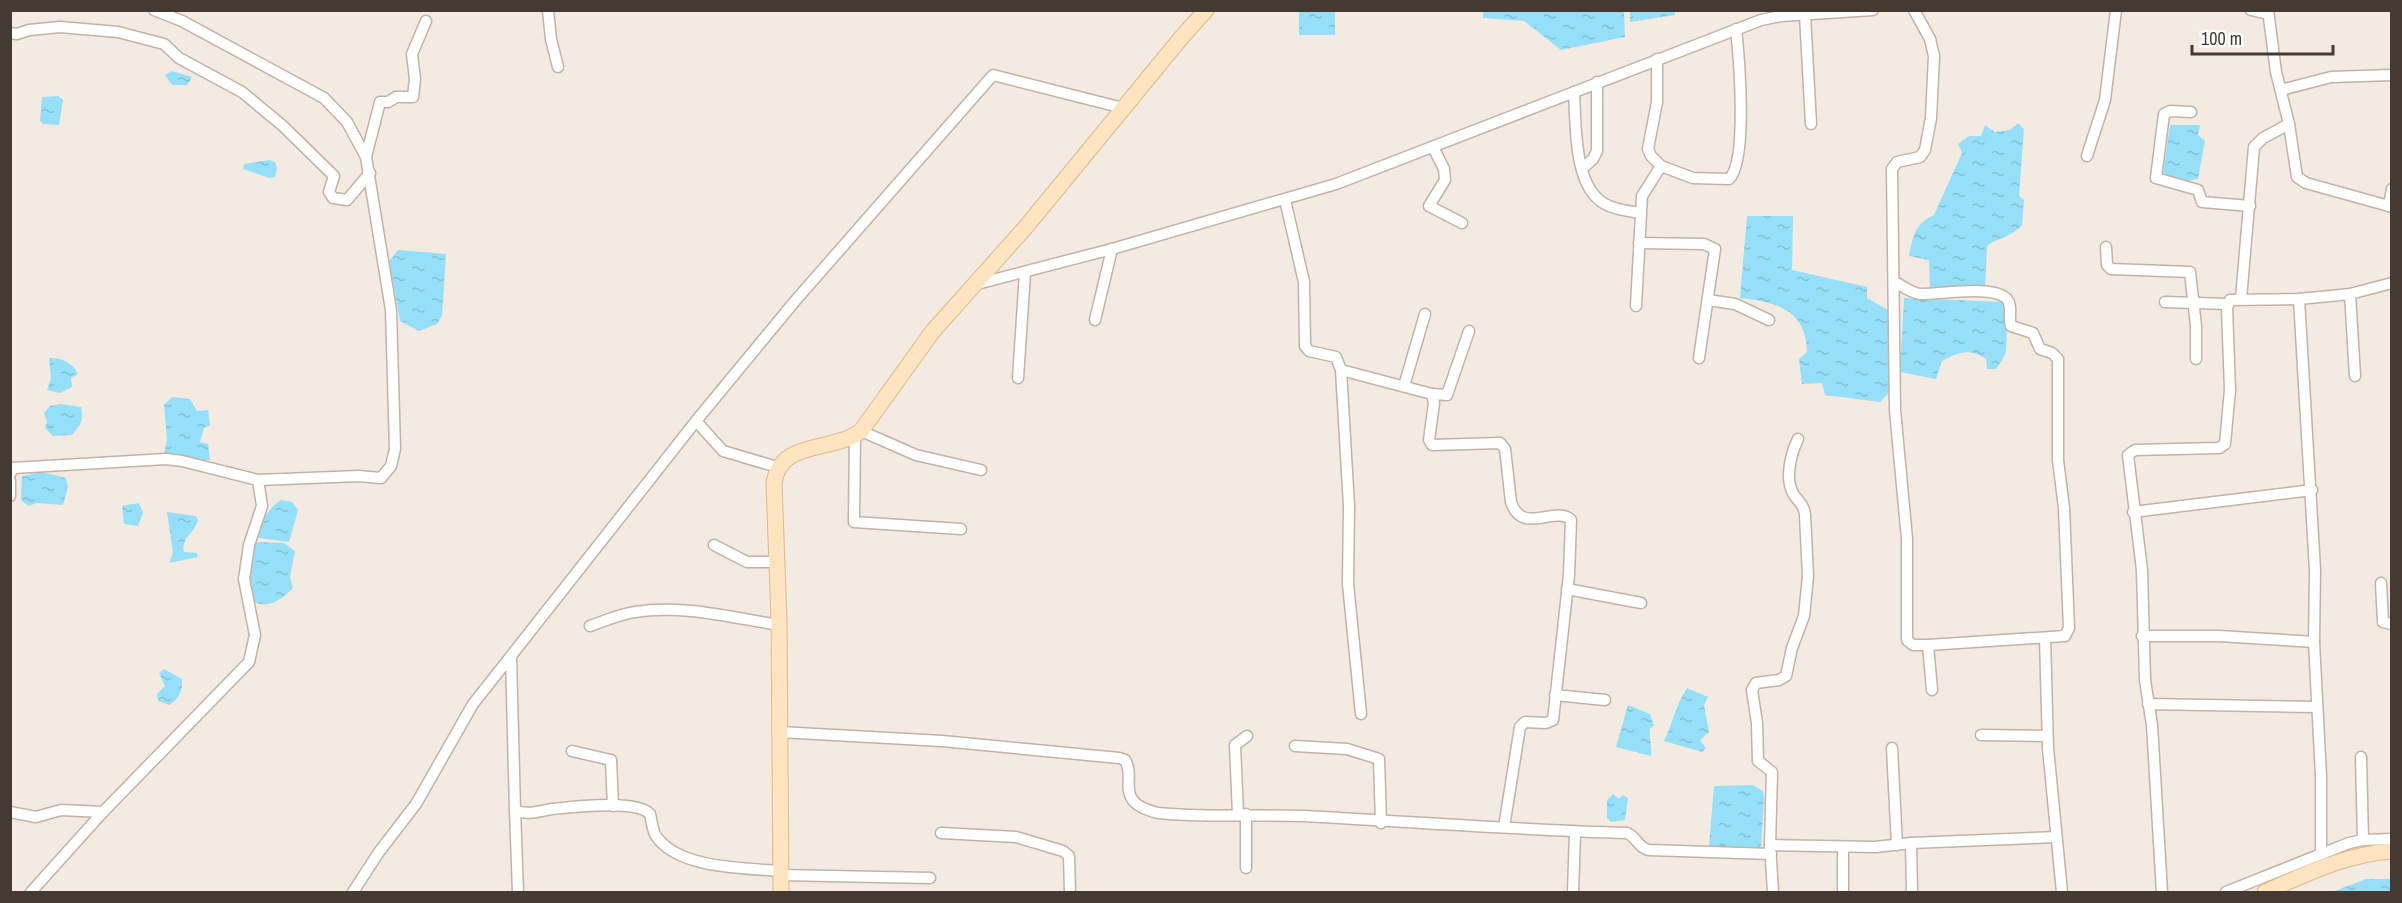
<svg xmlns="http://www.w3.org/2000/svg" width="2402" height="903" font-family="'Archivo Narrow',sans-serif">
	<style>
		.water { fill: url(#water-ripples) }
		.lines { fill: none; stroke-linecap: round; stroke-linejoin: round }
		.street-casing { stroke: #c2b3a6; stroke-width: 13 }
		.secondary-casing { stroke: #dbba8d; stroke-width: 17 }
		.street { stroke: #fff; stroke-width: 10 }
		.secondary { stroke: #ffe5bf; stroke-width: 15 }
	</style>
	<defs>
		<pattern id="water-ripples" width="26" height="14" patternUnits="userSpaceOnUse" patternTransform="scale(1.5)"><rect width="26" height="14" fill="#95e0f8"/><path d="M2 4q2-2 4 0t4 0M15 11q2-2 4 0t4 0" fill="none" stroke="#82c1d5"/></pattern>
	</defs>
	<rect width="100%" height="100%" fill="#f3ebe1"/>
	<g class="water">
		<rect x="1299" y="11" width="36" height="24"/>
		<polygon points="1483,11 1624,11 1625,37 1561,50 1524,21 1483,18"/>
		<polygon points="1630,11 1675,11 1675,15 1630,22"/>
		<polygon points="172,71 192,77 187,85 172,85 165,75"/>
		<polygon points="58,96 63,100 59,125 43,124 40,121 42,97"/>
		<path d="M2018,123L2024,129L2019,196L2024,200L2022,225C2009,239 1998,237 1987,246L1985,291L1930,288L1929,260L1909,256C1913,235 1915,224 1934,215L1962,153L1958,144L1969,136H1981L1985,125L1995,132L2010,130Z"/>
		<polygon points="2170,125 2200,125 2198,135 2205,141 2198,179 2171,183 2163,174"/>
		<polygon points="269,160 275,162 277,168 275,177 269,178 243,169 244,164"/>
		<path d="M1747,216H1793L1792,270L1867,287V298L1890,311L1889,393L1880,402L1825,395L1822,383L1802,384L1799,359L1807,352C1806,310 1777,302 1740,298Z"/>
		<polygon points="398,250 446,254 442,316 437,324 419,331 400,321 389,261"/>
		<path d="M1904,298L2005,302C2007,310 2007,343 2006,351C2005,357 1999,364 1996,369H1987L1986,359C1969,348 1959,352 1942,361L1936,379L1900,372Z"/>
		<path d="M49,358C62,358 72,362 78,374L71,378L72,387L60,393L47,390L51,379Z"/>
		<polygon points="172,397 190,399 197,411 208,410 210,425 204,428 200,442 208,444 210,460 187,461 164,455 167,439 164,405"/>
		<path d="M61,404L81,407C84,421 81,424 72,435L53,436L45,428L47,421L44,413L50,406Z"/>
		<polygon points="42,472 66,478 68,487 63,505 37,503 28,506 21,500 22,476"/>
		<path d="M281,500L292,502L298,510L289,542L259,538C257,524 270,507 281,500Z"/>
		<polygon points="139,503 143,513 138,526 124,524 122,506"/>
		<path d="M167,512L196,516L198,520C195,533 181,537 184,552L197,553L198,557L169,563L173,553Z"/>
		<path d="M254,542L284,543L295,551L290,577L293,588C282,599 269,609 254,602L249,583Z"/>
		<path d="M164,669L182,679C183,691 179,699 169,705L158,701L157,694L165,686L159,673Z"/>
		<path d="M1687,688L1708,697L1704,705L1709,732L1700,740L1706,748L1702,752L1664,741C1673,723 1676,704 1687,688Z"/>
		<path d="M1628,705L1650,714L1654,726L1650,728C1649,739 1652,746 1651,756L1616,747Z"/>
		<polygon points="1753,785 1763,791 1764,798 1761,848 1709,846 1714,786"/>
		<polygon points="1613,794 1619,799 1623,795 1628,798 1625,820 1611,822 1607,818 1607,800"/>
		<polygon points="2366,879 2391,879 2391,892 2332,892"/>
	</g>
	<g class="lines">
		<defs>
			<g id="street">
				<polyline points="548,10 551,39 558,67"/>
				<polyline points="2251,10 2268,14"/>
				<polyline points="2268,10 2276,72 2289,124 2297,177 2306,183 2389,206"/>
				<polyline points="1805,15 1811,124"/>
				<polyline points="10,33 17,34 29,30 60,27 118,32 164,44 179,58 242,92 283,126 334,176 329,192 333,198 347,200 370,173"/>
				<path d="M1657,59V102L1648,149L1651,156L1661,166L1693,178L1729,179C1748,162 1739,56 1736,29"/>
				<polyline points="2281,90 2331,77 2392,75"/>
				<path d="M1574,92C1576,123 1573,187 1605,204C1615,210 1629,211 1640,213"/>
				<polyline points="2191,112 2170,111 2164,114 2156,178 2198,190 2202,202 2250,206"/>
				<polyline points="1433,147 1444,169 1445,180 1429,206 1462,223"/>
				<polyline points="2087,156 2105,100 2116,10"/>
				<polyline points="366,157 380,102 388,102 396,97 413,97 415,79 412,54 426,21"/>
				<polyline points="1582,169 1593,159 1597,151 1597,82"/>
				<polyline points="2392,189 2389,206 2392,207"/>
				<polyline points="1285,200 1304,282 1305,346 1309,351 1336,357 1341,370 1349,506 1348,584 1361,714"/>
				<polyline points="1639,243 1704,244 1715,249 1699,358"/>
				<polyline points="2106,247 2107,265 2111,269 2190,272 2196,326 2196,359"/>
				<path d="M1895,282C1902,286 1911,293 1920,294C1938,295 1994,284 2007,299C2013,307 2008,318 2011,326L2033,333L2040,349L2052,353L2058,359V460L2064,508L2069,628L2065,636L1928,645H1913L1907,640V539L1895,410L1892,169L1897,162L1920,157L1925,150L1931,118L1934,56L1930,39L1914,10"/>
				<polyline points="977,284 1112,249 1336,184 1761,20 1781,16 1873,10"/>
				<polyline points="2350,294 2355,376"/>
				<polyline points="2241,299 2254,147 2263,138 2289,124"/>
				<polyline points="2299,299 2315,570 2314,642 2321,776 2321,854"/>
				<polyline points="1708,300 1735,304 1769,320"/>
				<polyline points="2165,302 2228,304"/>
				<polyline points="1636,306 1642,196 1661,166"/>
				<polyline points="1095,320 1112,249"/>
				<path d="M1341,370L1432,394L1434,403L1429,440L1432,445L1500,443L1505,449L1511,502C1522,536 1555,505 1571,520L1569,575L1553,720L1546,723L1525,722L1520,727L1504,827"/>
				<polyline points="1018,378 1025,273"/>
				<polyline points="1404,386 1425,314"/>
				<polyline points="1432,394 1447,395 1469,331"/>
				<polyline points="696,421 723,451 777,467"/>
				<polyline points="861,431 916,455 981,470"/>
				<polyline points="855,435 854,522 961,529"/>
				<polyline points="10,474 13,468 166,459 182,461 258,480"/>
				<polyline points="10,481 10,496"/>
				<polyline points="2133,512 2312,490"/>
				<polyline points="714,545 747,562 777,562"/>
				<polyline points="2381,583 2383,622 2392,624"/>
				<polyline points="1567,589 1641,603"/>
				<path d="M590,626C605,621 619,614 635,612C681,604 734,618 779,625"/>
				<polyline points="2142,636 2219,636 2314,642"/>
				<polyline points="2045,638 2048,748 2062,892"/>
				<polyline points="1928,645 1932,690"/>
				<path d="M511,656L515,810C525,816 541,811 552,809C573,807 636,799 650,814C652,821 652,830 656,836C678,869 745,868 780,871"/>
				<polyline points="1555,695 1605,700"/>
				<polyline points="2148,704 2316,707"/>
				<path d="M780,732L942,741L1119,758L1125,760C1137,779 1112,802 1158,813C1206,818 1256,814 1304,816C1412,822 1519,830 1627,833C1637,837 1638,848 1649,850L1771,854"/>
				<polyline points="1981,735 2047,736"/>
				<polyline points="1295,746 1347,749 1379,759 1381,823"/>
				<polyline points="1892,748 1897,845"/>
				<polyline points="572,751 611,760 613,806"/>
				<polyline points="2361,757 2363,840"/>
				<polyline points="515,810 518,892"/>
				<polyline points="10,812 36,817 61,810 103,812"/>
				<polyline points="1238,814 1235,745 1247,736"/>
				<polyline points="1246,814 1246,868"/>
				<polyline points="941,833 1016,837 1063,851 1069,856 1070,892"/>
				<polyline points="1911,843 1912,892"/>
				<polyline points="1770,845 1875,847 1911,843 2056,837"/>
				<polyline points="780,875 930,878"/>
				<polyline points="31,892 103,812 249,662 255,635 244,579 249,545 262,506 258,480 359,476 381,478 391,466 395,449 391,310 366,157 347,122 324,98 182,21 154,10"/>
				<polyline points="353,892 379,852 416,804 473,704 511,656 696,421 795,301 993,75 1123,108"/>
				<polyline points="1573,892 1575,833"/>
				<path d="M1773,892L1770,845L1772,772L1758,761L1757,723L1752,690L1756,683L1779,680L1786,676L1792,648L1804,616L1808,576L1805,515C1804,505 1799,502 1794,495C1784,480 1791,453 1798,439"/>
				<polyline points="1843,892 1843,847"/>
				<polyline points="2162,892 2152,725 2145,680 2142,570 2128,455 2135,450 2219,448 2225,444 2230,390 2227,308 2230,300 2299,299 2350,294 2392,283"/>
				<polyline points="2226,892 2349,843 2363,840 2392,839"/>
			</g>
			<g id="secondary">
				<path d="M781,892L779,619L774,484C779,439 832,453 861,431L933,331L1025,228L1181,38L1206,10"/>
				<path d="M2265,892C2307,874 2346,854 2392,851"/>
			</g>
		</defs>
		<use href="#street" class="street-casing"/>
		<use href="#secondary" class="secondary-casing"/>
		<use href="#street" class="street"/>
		<use href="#secondary" class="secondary"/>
	</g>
	<rect width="2402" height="903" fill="none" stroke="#453a31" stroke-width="24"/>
	<path d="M2192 45v9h141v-9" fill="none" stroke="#453a31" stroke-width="3"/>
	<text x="2201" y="45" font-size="18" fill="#453a31" stroke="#ffffff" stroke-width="4.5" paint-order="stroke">100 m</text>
</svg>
